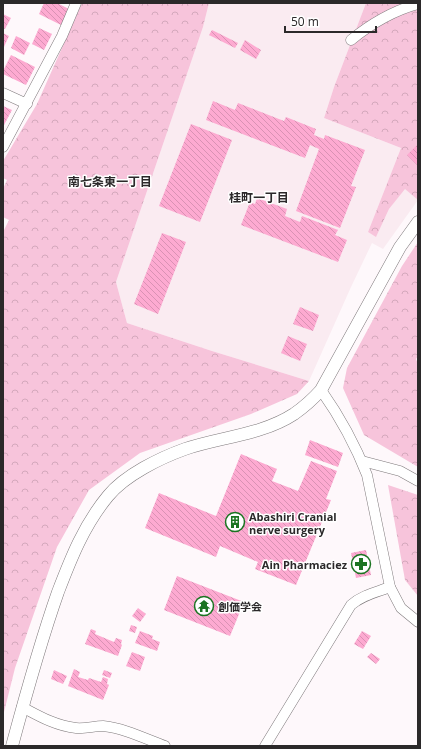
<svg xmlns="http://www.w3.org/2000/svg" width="421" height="749" font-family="'Open Sans','Noto Sans JP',sans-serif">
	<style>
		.built { fill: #faebf1 }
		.forest { fill: url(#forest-crowns) }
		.building { fill: url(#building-back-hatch) }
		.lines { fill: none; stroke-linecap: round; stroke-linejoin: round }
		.minor-casing { stroke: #7e797b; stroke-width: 11 }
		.tertiary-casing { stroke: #7e797b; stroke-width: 13 }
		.minor { stroke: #fff; stroke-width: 10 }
		.tertiary { stroke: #fff; stroke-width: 12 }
		.labels { text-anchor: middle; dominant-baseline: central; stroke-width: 3; stroke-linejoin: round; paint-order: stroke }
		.poi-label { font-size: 11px; font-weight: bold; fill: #2b292a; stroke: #fff; text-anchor: start }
		.neighbourhood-label { font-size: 12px; font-weight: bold; fill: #2b292a; stroke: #fff }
	</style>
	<defs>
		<pattern id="forest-crowns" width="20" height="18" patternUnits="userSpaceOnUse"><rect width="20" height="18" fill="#f7c4db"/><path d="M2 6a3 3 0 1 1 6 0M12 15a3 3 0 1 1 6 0" fill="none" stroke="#d4a8bc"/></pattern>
		<pattern id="building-back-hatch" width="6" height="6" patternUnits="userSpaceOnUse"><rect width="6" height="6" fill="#fdaad1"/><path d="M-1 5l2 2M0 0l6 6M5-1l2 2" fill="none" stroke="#d992b4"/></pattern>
	</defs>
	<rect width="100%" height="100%" fill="#fef8fb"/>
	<polygon class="built" points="209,3 366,3 334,87 324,118 401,148 368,232 376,236 389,209 405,188 418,200 383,249 372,243 351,287 309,381 212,351 127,323 116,282 203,27"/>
	<g class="forest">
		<polygon points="82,3 209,3 203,27 116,282 127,323 212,351 309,381 297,394 251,414 140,453 89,490 57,547 15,668 3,716 3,232 9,220 3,217 3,189 7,180 3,178 3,161 37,104"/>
		<polygon points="366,3 418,3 418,200 405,189 389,209 376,237 368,232 401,148 324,118 334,87"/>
		<polygon points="418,242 418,356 416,359 418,364 418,467 364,435 343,388 347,368 402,266"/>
		<polygon points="388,485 418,495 418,596 405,580"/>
	</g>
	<g class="building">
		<polygon points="44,3 57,3 69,9 61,25 39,14"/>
		<polygon points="3,14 11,18 5,29 3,28"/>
		<polygon points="39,28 52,34 44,50 32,44"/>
		<polygon points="212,30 238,43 235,48 209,35"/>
		<polygon points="3,33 9,36 3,49"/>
		<polygon points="16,36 30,43 24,55 11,48"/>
		<polygon points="245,40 261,50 256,59 240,50"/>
		<polygon points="11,55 35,67 26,85 3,74 3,71"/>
		<polygon points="213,101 235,110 238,103 284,121 286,117 316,129 314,135 324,139 325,135 365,150 351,186 356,187 340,228 296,211 319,149 310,145 305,158 206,120"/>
		<polygon points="3,106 12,110 4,125 3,125"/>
		<polygon points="191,124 232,140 200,222 159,206"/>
		<polygon points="418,144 418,166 407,155"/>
		<polygon points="257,198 287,209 285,216 300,222 302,216 338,230 335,235 347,240 338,262 241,225 250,202 255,204"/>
		<polygon points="162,233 186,242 158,314 134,304"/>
		<polygon points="300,307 319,315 313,331 293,324"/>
		<polygon points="288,336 307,344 300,361 281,353"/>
		<polygon points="310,440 343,453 338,467 305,455"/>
		<polygon points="241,454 277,469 272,481 298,491 311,461 337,471 326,499 331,500 296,585 255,569 258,562 220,546 216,557 145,528 159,493 216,516"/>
		<polygon points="366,550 371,575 356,578 351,553"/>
		<polygon points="177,576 244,602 230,636 164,610"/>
		<polygon points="138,608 146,614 140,622 132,616"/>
		<polygon points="131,625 137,627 135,633 129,631"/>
		<polygon points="91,629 96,631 95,634 114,642 116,638 122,640 121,644 122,645 118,656 85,644"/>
		<polygon points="140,631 153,636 152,639 160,642 157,651 135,643"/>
		<polygon points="362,631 371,636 363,649 354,644"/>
		<polygon points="132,652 145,657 140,671 126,666"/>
		<polygon points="371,653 380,659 376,664 367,657"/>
		<polygon points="74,669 80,672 78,677 88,680 89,678 101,682 103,677 108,679 107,684 109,685 103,700 68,686"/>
		<polygon points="54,670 67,676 63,684 51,679"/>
		<polygon points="104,670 112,673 110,678 102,675"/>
	</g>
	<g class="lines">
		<defs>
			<g id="minor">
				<path d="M351,40C372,23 392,11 418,4"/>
				<polyline points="3,93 27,104"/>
				<polyline points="3,147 62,36 76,3"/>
				<path d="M321,390C340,417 355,444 367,475L390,587L401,608L418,622"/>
				<polyline points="362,461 400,471 418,481"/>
				<path d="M22,707C39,716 56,726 76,728C85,729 94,726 103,726C124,728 146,739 165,746"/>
				<path d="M265,746L351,605C362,595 377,592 390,587"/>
			</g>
			<path id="tertiary" d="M12,746C26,694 40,643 58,592C71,558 84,525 108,496C125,475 160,458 185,449C220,437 262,435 294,414C304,407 313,399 321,390L400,247L418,222"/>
		</defs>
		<use href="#minor" class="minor-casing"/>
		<use href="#tertiary" class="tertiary-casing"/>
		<use href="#minor" class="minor"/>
		<use href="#tertiary" class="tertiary"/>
	</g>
	<defs>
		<symbol id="building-ring" viewBox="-11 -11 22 22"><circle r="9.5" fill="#fff" stroke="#1b7421" stroke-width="1.5"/><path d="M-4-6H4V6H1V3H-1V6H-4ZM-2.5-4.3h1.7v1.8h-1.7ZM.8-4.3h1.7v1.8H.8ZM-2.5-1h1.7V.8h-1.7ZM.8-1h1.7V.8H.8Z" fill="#1b7421"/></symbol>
		<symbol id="pharmacy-ring" viewBox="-11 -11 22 22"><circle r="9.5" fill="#fff" stroke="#1b7421" stroke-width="1.5"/><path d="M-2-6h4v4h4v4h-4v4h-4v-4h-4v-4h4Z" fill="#1b7421"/></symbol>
		<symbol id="temple-ring" viewBox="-11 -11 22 22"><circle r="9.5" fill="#fff" stroke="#1b7421" stroke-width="1.5"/><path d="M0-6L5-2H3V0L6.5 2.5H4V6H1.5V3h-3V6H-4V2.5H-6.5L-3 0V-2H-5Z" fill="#1b7421"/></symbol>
	</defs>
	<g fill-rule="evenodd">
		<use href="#building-ring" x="224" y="511" width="22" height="22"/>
		<use href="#pharmacy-ring" x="350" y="553" width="22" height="22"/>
		<use href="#temple-ring" x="193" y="595" width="22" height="22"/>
	</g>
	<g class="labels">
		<g class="poi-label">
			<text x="249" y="516">Abashiri Cranial<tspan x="249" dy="13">nerve surgery</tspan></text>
			<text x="347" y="564" text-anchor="end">Ain Pharmaciez</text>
			<text x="218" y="606">創価学会</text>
		</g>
		<g class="neighbourhood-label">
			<text x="110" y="181">南七条東一丁目</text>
			<text x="259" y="197">桂町一丁目</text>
		</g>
	</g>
	<rect width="421" height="749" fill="none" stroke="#2b292a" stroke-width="8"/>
	<path d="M285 26v6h91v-6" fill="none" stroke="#2b292a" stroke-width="2"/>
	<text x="291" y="26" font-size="12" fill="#2b292a" stroke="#ffffff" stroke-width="3" paint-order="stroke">50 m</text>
</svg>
